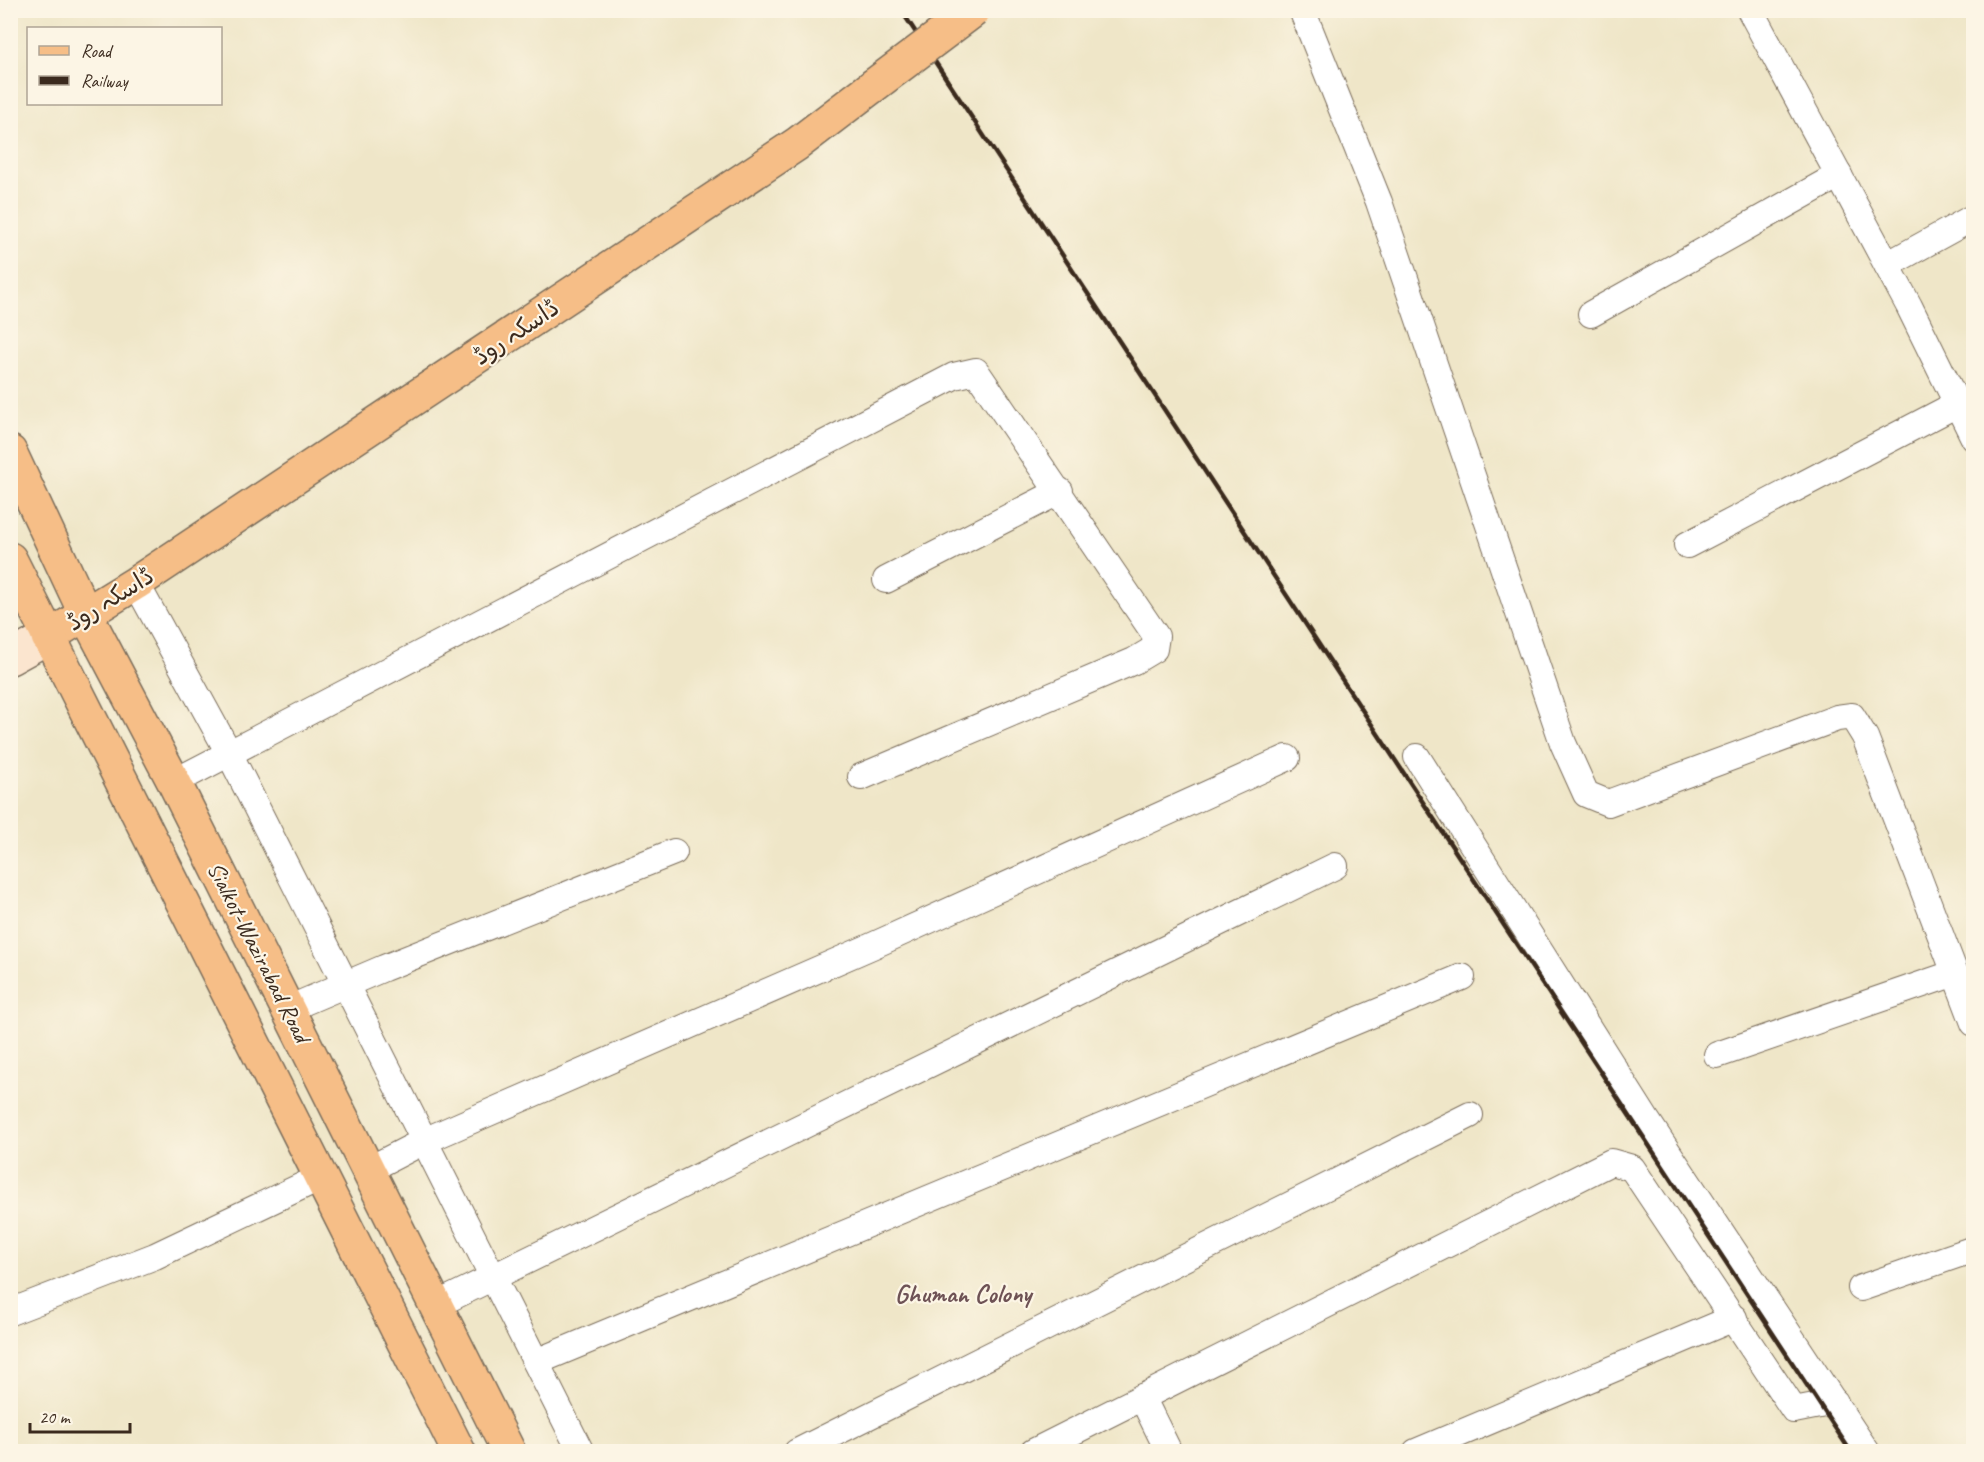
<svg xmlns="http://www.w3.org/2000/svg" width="1984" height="1462" font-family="Caveat,'Playpen Sans Arabic',sans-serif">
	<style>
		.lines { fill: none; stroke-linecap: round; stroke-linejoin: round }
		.minor-casing { stroke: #7a6c5a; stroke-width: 28 }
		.secondary-casing { stroke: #7a6c5a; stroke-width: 36 }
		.primary-casing { stroke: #7a6c5a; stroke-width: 36 }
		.trunk-casing { stroke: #7a6c5a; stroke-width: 36 }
		.minor { stroke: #fff; stroke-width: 26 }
		.secondary { stroke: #fbe5cf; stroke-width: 33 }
		.primary { stroke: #f6be87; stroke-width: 33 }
		.trunk { stroke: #f6be87; stroke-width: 33 }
		.rail { stroke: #3b2a1e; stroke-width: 4.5 }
		.primary-bridge-casing { stroke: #7a6c5a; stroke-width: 36; stroke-linecap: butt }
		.primary-bridge { stroke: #f6be87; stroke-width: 33 }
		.labels { text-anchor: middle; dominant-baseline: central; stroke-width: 4.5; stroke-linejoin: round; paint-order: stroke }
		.street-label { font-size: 24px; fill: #3b2a1e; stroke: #fcf5e5 }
		.neighbourhood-label { font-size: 26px; font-weight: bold; fill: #6e5255; stroke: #fcf5e5 }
	</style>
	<rect width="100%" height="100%" fill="#fcf5e5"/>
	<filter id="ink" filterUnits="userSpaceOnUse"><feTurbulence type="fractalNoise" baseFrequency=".0167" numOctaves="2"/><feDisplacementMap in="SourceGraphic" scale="12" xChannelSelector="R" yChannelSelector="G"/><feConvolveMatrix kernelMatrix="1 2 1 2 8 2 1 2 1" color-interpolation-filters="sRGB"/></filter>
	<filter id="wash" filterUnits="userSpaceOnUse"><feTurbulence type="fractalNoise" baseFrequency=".008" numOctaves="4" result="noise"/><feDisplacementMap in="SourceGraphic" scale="24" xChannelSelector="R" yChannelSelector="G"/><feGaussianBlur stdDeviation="1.35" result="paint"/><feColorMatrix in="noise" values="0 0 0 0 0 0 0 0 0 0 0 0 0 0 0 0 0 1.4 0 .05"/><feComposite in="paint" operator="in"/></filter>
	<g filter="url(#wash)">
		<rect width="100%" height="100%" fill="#efe6c8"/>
	</g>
	<g filter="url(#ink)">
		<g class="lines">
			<defs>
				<g id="minor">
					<polyline points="1302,10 1379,202 1563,743 1586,794 1608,803 1837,718 1852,716 1865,737 1974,1023"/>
					<polyline points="1750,10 1909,306 1974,438"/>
					<polyline points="1887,265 1974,217"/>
					<polyline points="1591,314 1839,175"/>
					<polyline points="1687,545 1957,404"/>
					<polyline points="886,580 1060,491"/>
					<polyline points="136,583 229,753 581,1452"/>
					<polyline points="1417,757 1646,1119 1867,1452"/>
					<polyline points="174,782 954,376 976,371 1156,636 1154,649 1134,661 861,777"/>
					<polyline points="288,1009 384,968 674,852"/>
					<polyline points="1717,1055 1955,973"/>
					<polyline points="368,1170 424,1141 872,946 1287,758"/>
					<polyline points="1861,1288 1974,1249"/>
					<polyline points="436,1305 1335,866"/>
					<polyline points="10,1312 155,1256 321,1177"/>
					<polyline points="536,1362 1462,977"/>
					<polyline points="1142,1397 1169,1452"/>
					<polyline points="797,1452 1470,1115"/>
					<polyline points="1033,1452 1611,1162 1632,1168 1794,1410 1835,1402"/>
					<polyline points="1416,1452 1734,1318"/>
				</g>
				<polyline id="secondary" points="10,658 48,637"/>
				<polyline id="primary" points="48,637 136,583 797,144 873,86"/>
				<g id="trunk">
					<polyline points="10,452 86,615 174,782 509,1452"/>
					<polyline points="10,559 459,1452"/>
				</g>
			</defs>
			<use href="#minor" class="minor-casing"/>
			<use href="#secondary" class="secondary-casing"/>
			<use href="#primary" class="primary-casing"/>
			<use href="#trunk" class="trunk-casing"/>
			<use href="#minor" class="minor"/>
			<use href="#secondary" class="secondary"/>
			<use href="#primary" class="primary"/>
			<use href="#trunk" class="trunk"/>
			<polyline class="rail" points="901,10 1851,1452"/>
			<defs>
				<polyline id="primary-bridge" points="873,86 974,10"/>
			</defs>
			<use href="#primary-bridge" class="primary-bridge-casing"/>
			<use href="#primary-bridge" class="primary-bridge"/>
		</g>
	</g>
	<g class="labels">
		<g class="street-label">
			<text transform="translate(516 332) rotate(-34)">ڈاسکہ روڈ</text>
			<text transform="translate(110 599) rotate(-32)">ڈاسکہ روڈ</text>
			<text transform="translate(259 952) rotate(63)">Sialkot-Wazirabad Road</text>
		</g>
		<g class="neighbourhood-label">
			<text x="963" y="1293">Ghuman Colony</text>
		</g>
	</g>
	<rect width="1984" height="1462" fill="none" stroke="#fcf5e5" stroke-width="36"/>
	<rect x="27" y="27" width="195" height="78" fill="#fcf5e5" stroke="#afa495" stroke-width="1.5"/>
	<rect x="39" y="46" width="30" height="9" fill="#f6be87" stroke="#afa495" stroke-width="1.5"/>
	<text x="81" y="57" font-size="18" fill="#3b2a1e">Road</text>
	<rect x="39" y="76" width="30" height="9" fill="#3b2a1e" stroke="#afa495" stroke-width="1.5"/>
	<text x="81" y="87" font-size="18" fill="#3b2a1e">Railway</text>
	<path d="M30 1423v9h100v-9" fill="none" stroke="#3b2a1e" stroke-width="3"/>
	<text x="39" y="1423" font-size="18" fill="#3b2a1e" stroke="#fcf5e5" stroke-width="4.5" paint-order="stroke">20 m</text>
</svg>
